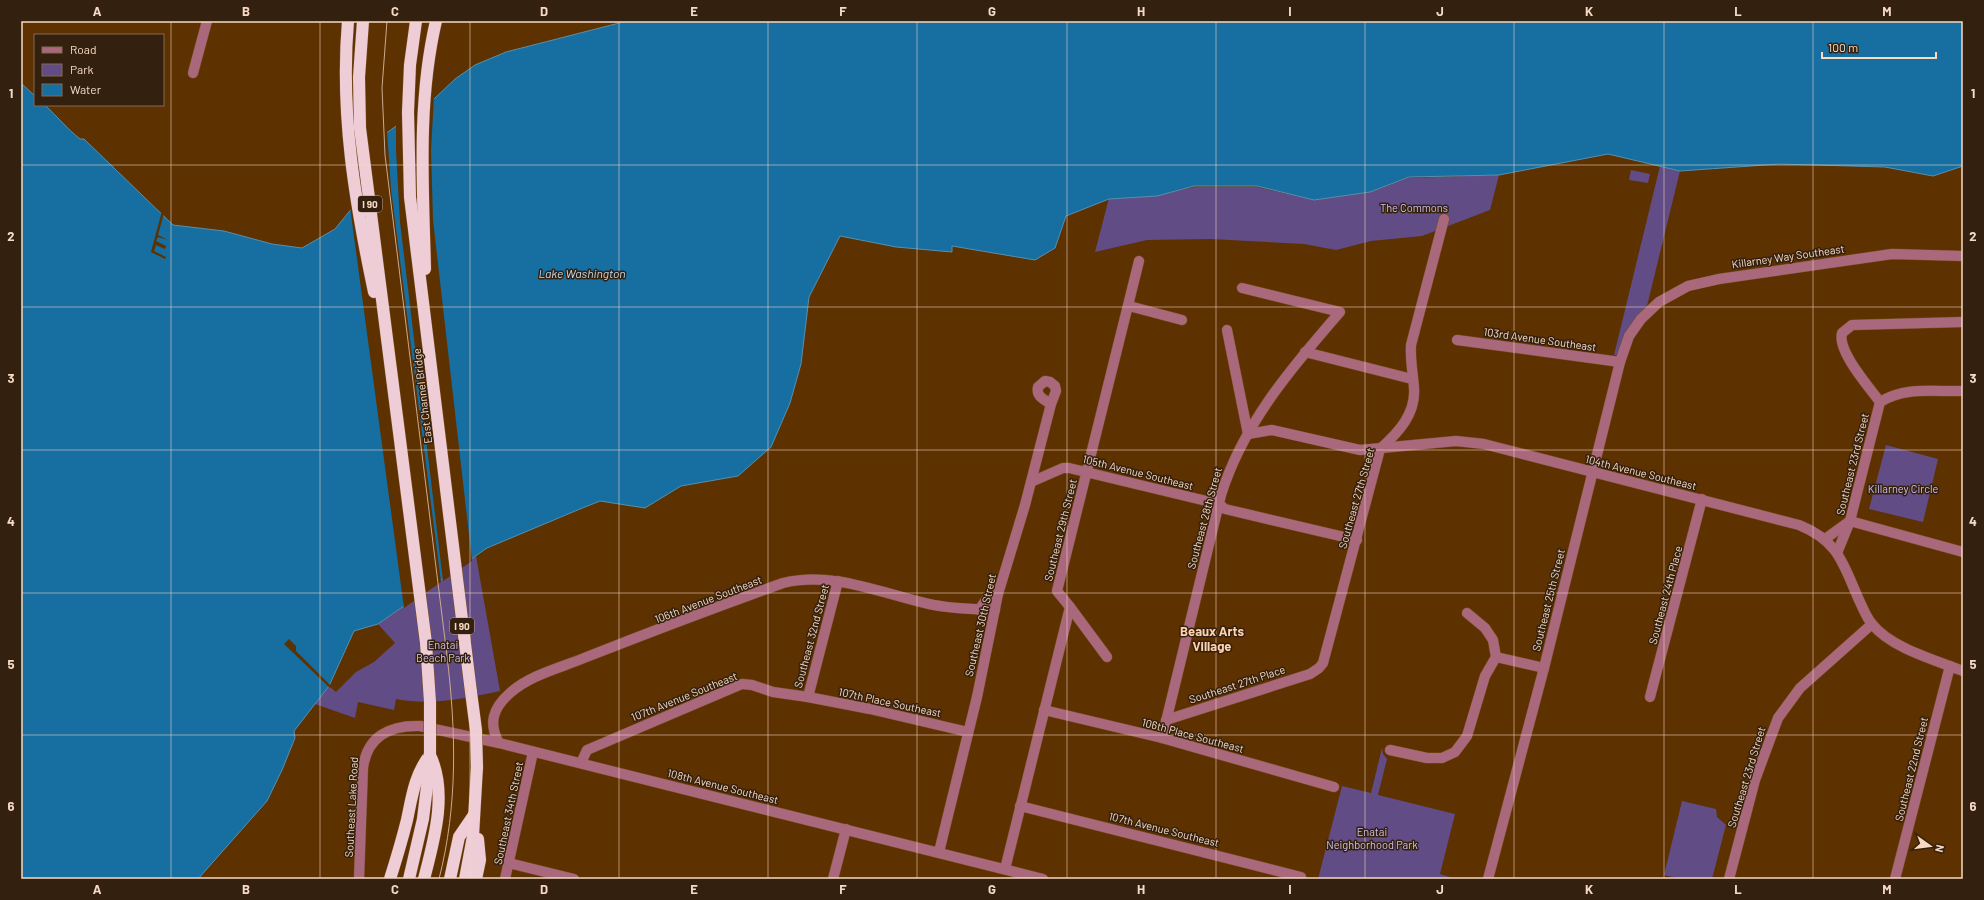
<svg xmlns="http://www.w3.org/2000/svg" width="1984" height="900" font-family="Barlow,sans-serif">
	<style>
		.green { fill: #614c86 }
		.water { fill: #166fa0; stroke: #598fab }
		.pier { fill: #5e3100 }
		.lines { fill: none; stroke-linecap: round; stroke-linejoin: round }
		.minor-casing { stroke: #794f23; stroke-width: 11 }
		.highway-casing { stroke: #794f23; stroke-width: 13 }
		.minor { stroke: #aa687d; stroke-width: 10 }
		.highway { stroke: #efcdd6; stroke-width: 12 }
		.tram { stroke: #cbaa8d; stroke-width: 1 }
		.highway-bridge-casing { stroke: #794f23; stroke-width: 13; stroke-linecap: butt }
		.highway-bridge { stroke: #efcdd6; stroke-width: 12 }
		.grid { fill: none; stroke: #f6dac4; stroke-width: 1; stroke-opacity: 0.55 }
		.labels { text-anchor: middle; dominant-baseline: central; stroke-width: 3; stroke-linejoin: round; paint-order: stroke }
		.shield { fill: #34200e; stroke: #bca28d; stroke-width: 1 }
		.shield-label { font-size: 10px; font-weight: bold; fill: #f6dac4 }
		.park-label { font-size: 11px; fill: #cfc0ef; stroke: #34200e }
		.street-label { font-size: 11px; fill: #f6dac4; stroke: #34200e }
		.water-label { font-size: 12px; font-style: italic; fill: #c4dbec; stroke: #34200e }
		.quarter-label { font-size: 13px; font-weight: bold; fill: #fed2af; stroke: #34200e }
		.neatline { fill: none; stroke: #f6dac4; stroke-width: 1.5 }
		.grid-label { font-size: 13px; text-anchor: middle; font-weight: bold; fill: #f6dac4 }
	</style>
	<rect width="100%" height="100%" fill="#5e3100"/>
	<g class="green">
		<polygon points="1660,166 1680,171 1645,314 1619,355 1614,355"/>
		<polygon points="1631,170 1650,174 1648,183 1629,180"/>
		<polygon points="1499,175 1490,210 1422,236 1371,241 1336,250 1304,244 1211,239 1147,240 1095,252 1109,198 1157,195 1195,187 1257,187 1314,200 1370,192 1408,178"/>
		<polygon points="1886,445 1938,459 1923,522 1869,509"/>
		<path d="M476,556L500,691C467,698 430,706 396,699L394,710L358,702L355,718L315,704L329,686L336,692L356,672L374,662L395,643L378,624Z"/>
		<polygon points="1382,748 1383,754 1387,759 1378,795 1455,814 1440,874 1456,879 1318,879 1342,786 1371,793"/>
		<polygon points="1682,801 1716,809 1717,817 1726,825 1712,879 1681,879 1664,875"/>
	</g>
	<path class="water" d="M627,21H1963V166L1933,176L1885,167L1779,164L1680,171L1608,154L1499,175L1409,177L1370,192L1314,200L1257,186H1194L1157,196L1109,199L1066,216L1055,248L1035,260L952,246V252L896,247L840,236L809,297L801,364L790,403L771,447L738,476L681,486L645,508L600,501L580,509L487,548L378,624L354,631L329,686L294,731L295,738L282,770L267,801L198,879H21V83L35,96V105H45C58,117 67,129 80,139H84L173,225L224,231L272,244L302,248L335,229L371,185L385,134L434,99L455,79L475,65L506,52Z"/>
	<g class="pier">
		<polygon points="434,96 431,150 433,220 472,561 443,581 400,222 396,150 396,124"/>
		<polygon points="387,131 391,189 441,582 404,608 350,207 370,184 383,134"/>
		<polygon points="162,211 164,213 158,235 168,240 158,237 156,241 166,246 165,249 156,245 154,251 166,257 165,259 151,252"/>
		<polygon points="289,639 296,646 296,651 331,686 330,688 284,644"/>
	</g>
	<g class="lines">
		<defs>
			<g id="minor">
				<polyline points="193,73 207,21"/>
				<polyline points="1129,306 1182,320"/>
				<polyline points="1227,330 1248,434"/>
				<polyline points="1457,340 1620,362"/>
				<polyline points="1305,352 1412,379"/>
				<path d="M1880,402C1869,387 1837,351 1842,333L1852,325L1963,322"/>
				<path d="M1880,402C1906,386 1934,392 1963,391"/>
				<path d="M1248,434L1272,430L1360,450L1456,441L1484,444L1799,525C1839,541 1843,564 1859,600C1863,608 1866,617 1872,624C1891,648 1935,660 1963,671"/>
				<polyline points="1031,482 1063,468 1069,468 1219,504 1225,509 1357,540"/>
				<polyline points="1825,539 1850,521 1963,552"/>
				<polyline points="1837,553 1850,521 1880,402"/>
				<polyline points="1070,607 1107,657"/>
				<polyline points="979,610 986,600 998,594"/>
				<polyline points="1496,657 1544,668"/>
				<polyline points="808,697 838,581"/>
				<polyline points="1650,697 1702,499"/>
				<polyline points="1044,710 1162,738 1334,787"/>
				<path d="M1166,720L1310,674L1319,668L1323,663L1380,449C1398,433 1416,414 1414,388C1413,373 1410,360 1411,345L1444,219"/>
				<path d="M1162,738L1221,495C1243,424 1292,367 1340,312L1242,288"/>
				<path d="M499,743C488,723 493,708 510,693C530,675 560,668 584,658C650,632 716,607 783,583C833,571 880,593 929,604C951,609 973,609 995,610"/>
				<polyline points="1390,750 1427,758 1442,758 1455,752 1467,736 1485,676 1496,657 1493,640 1485,628 1467,613"/>
				<polyline points="581,763 587,750 742,684 752,685 773,692 808,697 870,709 968,732"/>
				<polyline points="1020,806 1301,877"/>
				<path d="M939,852L977,697L998,594L1025,505L1051,404L1056,391L1055,386L1050,382L1045,381L1038,387C1036,396 1043,399 1051,404"/>
				<polyline points="509,863 574,879"/>
				<polyline points="1005,869 1070,607 1057,591 1139,261"/>
				<path d="M359,879L363,768C367,736 390,725 420,726L499,743L1043,879"/>
				<polyline points="505,879 533,752"/>
				<polyline points="833,879 846,829"/>
				<polyline points="1488,879 1544,668 1620,362 1629,336 1641,319 1659,302 1688,286 1719,279 1892,254 1963,256"/>
				<polyline points="1729,879 1755,780 1778,718 1800,688 1872,624"/>
				<polyline points="1895,879 1950,666"/>
			</g>
			<g id="highway">
				<path d="M348,21C340,113 355,202 374,292"/>
				<polyline points="363,21 359,77 360,128 426,643"/>
				<polyline points="416,21 410,65 408,112 410,197 471,692"/>
				<path d="M425,269C423,187 417,102 436,21"/>
				<path d="M390,879C396,860 402,840 407,820C412,796 415,774 430,755"/>
				<polyline points="409,879 423,819 430,762"/>
				<path d="M424,879C434,840 448,793 430,755"/>
				<polyline points="450,879 459,837 474,815"/>
				<polyline points="465,879 473,836 477,767"/>
				<polyline points="476,879 480,860 478,839"/>
			</g>
		</defs>
		<use href="#minor" class="minor-casing"/>
		<use href="#highway" class="highway-casing"/>
		<use href="#minor" class="minor"/>
		<use href="#highway" class="highway"/>
		<path class="tram" d="M387,21L382,88L385,155L447,656C456,731 458,805 439,879"/>
		<defs>
			<g id="highway-bridge">
				<polyline points="426,643 430,702 430,755"/>
				<polyline points="471,692 476,730 477,767"/>
			</g>
		</defs>
		<use href="#highway-bridge" class="highway-bridge-casing"/>
		<use href="#highway-bridge" class="highway-bridge"/>
	</g>
	<path class="grid" d="M171,21V879M320,21V879M470,21V879M619,21V879M768,21V879M917,21V879M1067,21V879M1216,21V879M1365,21V879M1514,21V879M1664,21V879M1813,21V879M21,165H1963M21,307H1963M21,450H1963M21,593H1963M21,735H1963"/>
	<g class="labels">
		<g class="shield">
			<rect x="358" y="196" width="24" height="16" rx="3"/>
			<rect x="450" y="618" width="24" height="16" rx="3"/>
		</g>
		<g class="shield-label">
			<text x="370" y="204">I 90</text>
			<text x="462" y="626">I 90</text>
		</g>
		<g class="park-label">
			<text x="1414" y="207">The Commons</text>
			<text x="1903" y="488">Killarney Circle</text>
			<text x="443" y="644">Enatai<tspan x="443" dy="13">Beach Park</tspan></text>
			<text x="1372" y="831">Enatai<tspan x="1372" dy="13">Neighborhood Park</tspan></text>
		</g>
		<g class="street-label">
			<text transform="translate(1788 256) rotate(-8)">Killarney Way Southeast</text>
			<text transform="translate(1540 339) rotate(8)">103rd Avenue Southeast</text>
			<text transform="translate(422 396) rotate(-97)">East Channel Bridge</text>
			<text transform="translate(1852 464) rotate(-76)">Southeast 23rd Street</text>
			<text transform="translate(1138 472) rotate(14)">105th Avenue Southeast</text>
			<text transform="translate(1641 472) rotate(14)">104th Avenue Southeast</text>
			<text transform="translate(1356 498) rotate(-74)">Southeast 27th Street</text>
			<text transform="translate(1204 518) rotate(-75)">Southeast 28th Street</text>
			<text transform="translate(1060 530) rotate(-76)">Southeast 29th Street</text>
			<text transform="translate(1665 595) rotate(-75)">Southeast 24th Place</text>
			<text transform="translate(708 599) rotate(-21)">106th Avenue Southeast</text>
			<text transform="translate(1548 600) rotate(-76)">Southeast 25th Street</text>
			<text transform="translate(980 625) rotate(-77)">Southeast 30th Street</text>
			<text transform="translate(811 636) rotate(-75)">Southeast 32nd Street</text>
			<text transform="translate(1237 684) rotate(-18)">Southeast 27th Place</text>
			<text transform="translate(684 696) rotate(-22)">107th Avenue Southeast</text>
			<text transform="translate(890 702) rotate(12)">107th Place Southeast</text>
			<text transform="translate(1193 735) rotate(15)">106th Place Southeast</text>
			<text transform="translate(1911 769) rotate(-76)">Southeast 22nd Street</text>
			<text transform="translate(1746 777) rotate(-73)">Southeast 23rd Street</text>
			<text transform="translate(723 786) rotate(14)">108th Avenue Southeast</text>
			<text transform="translate(351 807) rotate(-87)">Southeast Lake Road</text>
			<text transform="translate(508 813) rotate(-78)">Southeast 34th Street</text>
			<text transform="translate(1164 829) rotate(14)">107th Avenue Southeast</text>
		</g>
		<g class="water-label">
			<text x="582" y="273">Lake Washington</text>
		</g>
		<g class="quarter-label">
			<text x="1212" y="631">Beaux Arts<tspan x="1212" dy="15">Village</tspan></text>
		</g>
	</g>
	<rect width="1984" height="900" fill="none" stroke="#34200e" stroke-width="44"/>
	<rect x="34" y="34" width="130" height="72" fill="#34200e" stroke="#826a57"/>
	<rect x="42" y="47" width="20" height="6" fill="#aa687d" stroke="#826a57"/>
	<text x="70" y="54" font-size="12" fill="#f6dac4">Road</text>
	<rect x="42" y="64" width="20" height="12" fill="#614c86" stroke="#826a57"/>
	<text x="70" y="74" font-size="12" fill="#f6dac4">Park</text>
	<rect x="42" y="84" width="20" height="12" fill="#166fa0" stroke="#826a57"/>
	<text x="70" y="94" font-size="12" fill="#f6dac4">Water</text>
	<g transform="translate(1930 846) rotate(104)" stroke="#34200e" stroke-width="3" paint-order="stroke">
	<path d="M0-3L7 15L0 10L-7 15Z" fill="#f6dac4"/>
	<text y="-6" font-size="11" font-weight="bold" text-anchor="middle" fill="#f6dac4">N</text>
	</g>
	<path d="M1822 52v6h114v-6" fill="none" stroke="#f6dac4" stroke-width="2"/>
	<text x="1828" y="52" font-size="12" fill="#f6dac4" stroke="#34200e" stroke-width="3" paint-order="stroke">100 m</text>
	<rect x="22" y="22" width="1940" height="856" class="neatline"/>
	<g class="grid-label">
		<text x="97" y="16">A</text>
		<text x="246" y="16">B</text>
		<text x="395" y="16">C</text>
		<text x="544" y="16">D</text>
		<text x="694" y="16">E</text>
		<text x="843" y="16">F</text>
		<text x="992" y="16">G</text>
		<text x="1141" y="16">H</text>
		<text x="1290" y="16">I</text>
		<text x="1440" y="16">J</text>
		<text x="1589" y="16">K</text>
		<text x="1738" y="16">L</text>
		<text x="1887" y="16">M</text>
		<text x="11" y="98">1</text>
		<text x="1973" y="98">1</text>
		<text x="11" y="241">2</text>
		<text x="1973" y="241">2</text>
		<text x="11" y="383">3</text>
		<text x="1973" y="383">3</text>
		<text x="11" y="526">4</text>
		<text x="1973" y="526">4</text>
		<text x="11" y="669">5</text>
		<text x="1973" y="669">5</text>
		<text x="11" y="811">6</text>
		<text x="1973" y="811">6</text>
		<text x="97" y="894">A</text>
		<text x="246" y="894">B</text>
		<text x="395" y="894">C</text>
		<text x="544" y="894">D</text>
		<text x="694" y="894">E</text>
		<text x="843" y="894">F</text>
		<text x="992" y="894">G</text>
		<text x="1141" y="894">H</text>
		<text x="1290" y="894">I</text>
		<text x="1440" y="894">J</text>
		<text x="1589" y="894">K</text>
		<text x="1738" y="894">L</text>
		<text x="1887" y="894">M</text>
	</g>
</svg>
